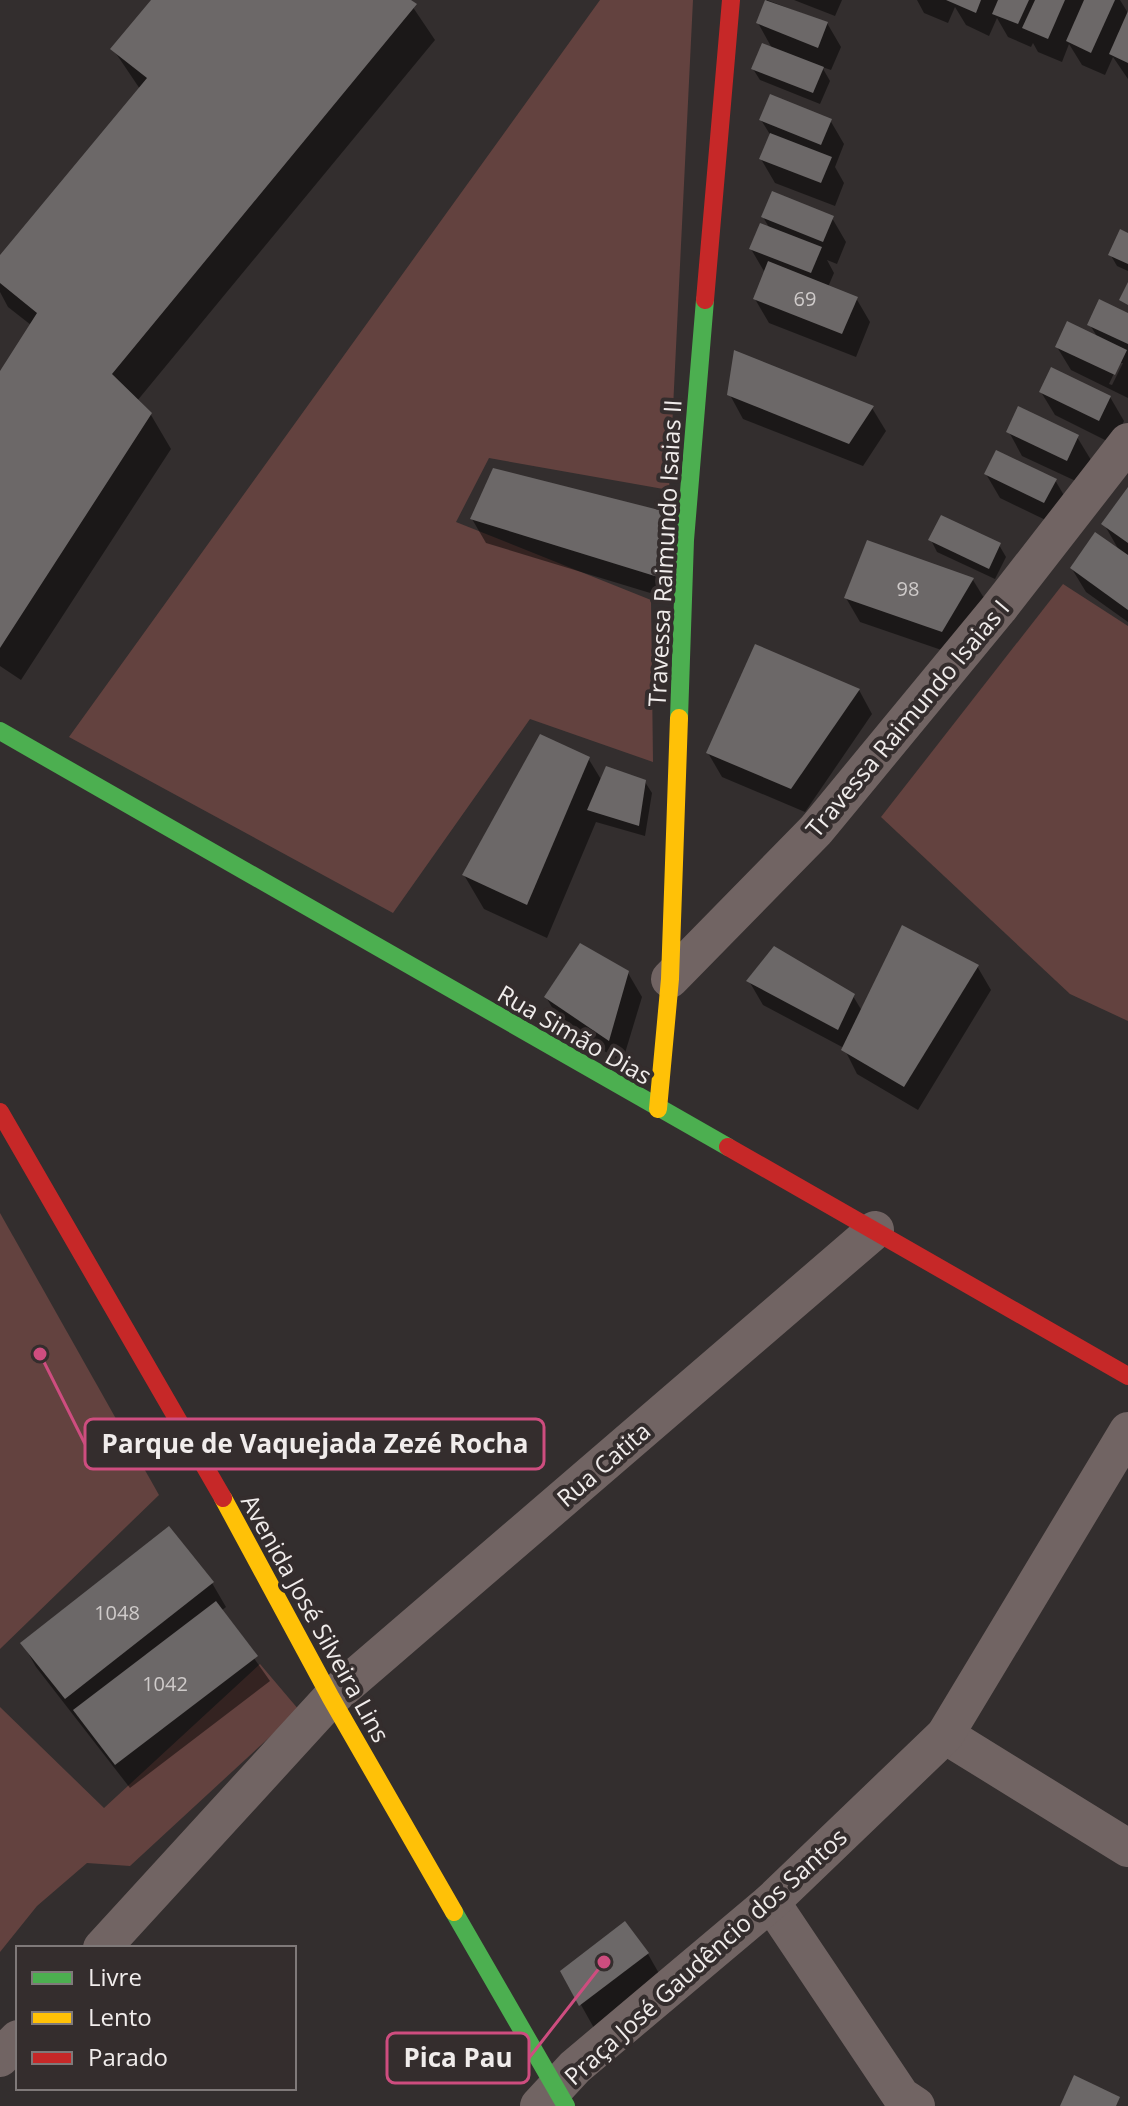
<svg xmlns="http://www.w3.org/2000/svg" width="1128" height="2106" font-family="'Open Sans',sans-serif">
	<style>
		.green { fill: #63423f }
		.shadow { fill: #0007; fill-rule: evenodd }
		.building { fill: #6c6868 }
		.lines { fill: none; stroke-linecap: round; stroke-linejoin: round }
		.street { stroke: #716463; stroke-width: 38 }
		.fast { stroke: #4caf50; stroke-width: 18 }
		.slow { stroke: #ffc107; stroke-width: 18 }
		.jam { stroke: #c62828; stroke-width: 18 }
		.labels { text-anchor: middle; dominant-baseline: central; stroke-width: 8; stroke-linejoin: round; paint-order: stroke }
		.number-label { font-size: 20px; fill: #cfcbca }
		.street-label { font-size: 24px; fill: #f0eceb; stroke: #342d2d }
		.leader { fill: none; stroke: #ce4d7f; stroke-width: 3 }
		.callout-dot { fill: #ce4d7f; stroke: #342d2d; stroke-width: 3 }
		.callout { fill: #342d2d; stroke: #ce4d7f; stroke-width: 3 }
		.callout-label { font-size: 26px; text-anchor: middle; font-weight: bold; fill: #f0eceb }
	</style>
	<rect width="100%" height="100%" fill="#332e2e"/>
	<g class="green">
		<polygon points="600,0 693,0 669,490 489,458 456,522 651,600 653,762 530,719 393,913 69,737"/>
		<polygon points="1063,584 1128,626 1128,1021 1070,994 881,817"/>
		<polygon points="0,1213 159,1495 0,1649"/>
		<polygon points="260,1664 299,1710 130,1866 87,1863 37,1906 0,1952 0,1707 104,1808"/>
	</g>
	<g class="shadow">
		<polygon points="154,0 408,0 435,40 137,401 151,415 171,449 21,680 0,666 0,375 31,325 8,307 0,292 0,259 140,89 113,49"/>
		<polygon points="767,0 827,23 841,47 831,70 822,67 830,81 820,104 760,80 753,69 773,50 758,23"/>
		<polygon points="794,0 842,0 835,16"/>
		<polygon points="917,0 1120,0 1128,13 1128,79 1113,57 1105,75 1082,65 1069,44 1062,62 1038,52 1033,43 1031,47 1008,37 997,18 989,36 966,25 955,7 948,23 924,13"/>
		<polygon points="761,120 830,120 844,144 835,167 844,183 835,206 775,183 761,159 771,136"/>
		<polygon points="763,217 832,218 846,242 837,264 827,260 834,273 828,287 856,298 870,322 856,357 769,323 755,299 765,273 751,249 770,229"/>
		<polygon points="1128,235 1128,271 1117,266 1110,254"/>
		<path d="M1128,315V398L1071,370L1057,347L1098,338L1090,325ZM1119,363H1123L1112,385L1109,384Z"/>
		<polygon points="1041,392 1110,397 1124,421 1113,444 1055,415"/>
		<polygon points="730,395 872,408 886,431 863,466 743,419"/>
		<polygon points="1009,432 1077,437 1091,460 1080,483 1022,456"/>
		<polygon points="986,474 1055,480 1069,504 1058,526 1000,498"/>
		<polygon points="1128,490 1128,622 1086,592 1072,569 1120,552 1104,524"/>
		<polygon points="662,513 676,537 670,599 486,543 472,519"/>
		<polygon points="931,540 999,545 1006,557 995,579 937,552"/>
		<polygon points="973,580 987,603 956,655 860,622 846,598"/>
		<polygon points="859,690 872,714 805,812 722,777 708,753"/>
		<polygon points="588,758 602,781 645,782 652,793 645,836 596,822 547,938 484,909 464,875"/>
		<polygon points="977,966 991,990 918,1110 857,1074 844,1048 763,1005 749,981 853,996 862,1011"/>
		<polygon points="628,973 642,997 622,1063 560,1021 546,997"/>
		<polygon points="212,1583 226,1607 221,1611 270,1681 130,1788 36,1667 23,1644"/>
		<polygon points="648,1954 661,1977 594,2028 562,1971"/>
	</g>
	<g class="building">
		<polygon points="151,0 411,0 417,4 112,374 152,413 0,648 0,371 37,313 0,283 0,255 147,78 110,49"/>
		<polygon points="765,0 828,22 818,48 756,23"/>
		<polygon points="946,0 981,0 976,13"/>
		<polygon points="998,0 1029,0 1018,24 992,14"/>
		<polygon points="1035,0 1065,0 1048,39 1022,28"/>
		<polygon points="1084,0 1115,0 1091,53 1066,41"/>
		<polygon points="1128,11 1128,63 1109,54"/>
		<polygon points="762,43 824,67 813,93 751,69"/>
		<polygon points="770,94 832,119 821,145 759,120"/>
		<polygon points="770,133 832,157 821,183 759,159"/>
		<polygon points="772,191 834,216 823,242 761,217"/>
		<polygon points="760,223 822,247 811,273 749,249"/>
		<polygon points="1120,229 1128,233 1128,264 1108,255"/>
		<polygon points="768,261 858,297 842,334 753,299"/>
		<polygon points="1128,282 1128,305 1119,300"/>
		<polygon points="1099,299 1128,313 1128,344 1087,325"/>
		<polygon points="1067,321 1127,350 1115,375 1055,347"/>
		<polygon points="734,350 874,406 849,444 727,395"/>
		<polygon points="1051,367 1111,396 1099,421 1039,392"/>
		<polygon points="1018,406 1079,435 1067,461 1006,432"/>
		<polygon points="996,450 1057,479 1044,503 984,474"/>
		<polygon points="493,468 663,511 658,577 470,519"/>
		<polygon points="1128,487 1128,543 1101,524"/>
		<polygon points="941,515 1001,543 989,569 928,540"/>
		<polygon points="1095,532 1128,555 1128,610 1070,568"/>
		<polygon points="867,540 974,578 942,632 844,598"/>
		<polygon points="755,644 860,689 791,789 706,753"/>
		<polygon points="540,734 590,757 527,905 462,875"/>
		<polygon points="606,766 646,780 639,826 587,810"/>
		<polygon points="902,925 979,965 904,1087 841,1050"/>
		<polygon points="580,943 629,971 609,1041 544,997"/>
		<polygon points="774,946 855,994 838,1030 746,981"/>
		<polygon points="169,1526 214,1582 65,1699 20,1643"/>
		<polygon points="216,1601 258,1656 115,1765 73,1710"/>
		<polygon points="625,1921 649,1953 579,2006 560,1971"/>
		<polygon points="1074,2075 1120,2097 1116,2106 1060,2106"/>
	</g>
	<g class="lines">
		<g class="street">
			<polyline points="670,979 816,830 999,608 1128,442"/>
			<polyline points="945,1735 1128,1848"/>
			<polyline points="771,1902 901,2096 916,2106"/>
			<polyline points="102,1948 331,1698 875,1230"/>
			<polyline points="0,2058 18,2039"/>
			<polyline points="539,2106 575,2067 771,1902 945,1735 1128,1431"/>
		</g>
		<g class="fast">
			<polyline points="679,718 685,540 705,300"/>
			<polyline points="0,731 728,1147"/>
			<polyline points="454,1912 566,2106"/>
		</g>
		<g class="slow">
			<polyline points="658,1109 670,979 679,718"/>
			<polyline points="223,1498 331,1698 454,1912"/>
		</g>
		<g class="jam">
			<polyline points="705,300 731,0"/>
			<polyline points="0,1112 223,1498"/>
			<polyline points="728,1147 1128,1376"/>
		</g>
	</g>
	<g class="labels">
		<g class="number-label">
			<text x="805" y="298">69</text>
			<text x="908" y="588">98</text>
			<text x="117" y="1612">1048</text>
			<text x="165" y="1683">1042</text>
		</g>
		<g class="street-label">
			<text transform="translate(664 553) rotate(-87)">Travessa Raimundo Isaias II</text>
			<text transform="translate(907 718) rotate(-50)">Travessa Raimundo Isaias I</text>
			<text transform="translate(575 1034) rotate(30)">Rua Simão Dias</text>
			<text transform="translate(603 1464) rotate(-41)">Rua Catita</text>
			<text transform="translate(316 1618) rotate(61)">Avenida José Silveira Lins</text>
			<text transform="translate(705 1956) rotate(-42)">Praça José Gaudêncio dos Santos</text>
		</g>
	</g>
	<path class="leader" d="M40 1354L85 1444M604 1962L529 2058"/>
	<g class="callout-dot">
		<circle cx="40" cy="1354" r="8"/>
		<circle cx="604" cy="1962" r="8"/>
	</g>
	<g class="callout">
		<rect x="85" y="1419" width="459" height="50" rx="8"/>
		<rect x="387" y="2033" width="142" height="50" rx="8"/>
	</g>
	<g class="callout-label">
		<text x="315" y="1453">Parque de Vaquejada Zezé Rocha</text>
		<text x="458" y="2067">Pica Pau</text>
	</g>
	<rect x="16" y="1946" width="280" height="144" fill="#342d2d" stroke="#7f7979" stroke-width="2"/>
	<rect x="32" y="1972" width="40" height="12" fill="#4caf50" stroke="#7f7979" stroke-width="2"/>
	<text x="88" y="1986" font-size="24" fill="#f0eceb">Livre</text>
	<rect x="32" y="2012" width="40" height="12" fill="#ffc107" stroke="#7f7979" stroke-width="2"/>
	<text x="88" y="2026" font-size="24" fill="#f0eceb">Lento</text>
	<rect x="32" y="2052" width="40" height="12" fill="#c62828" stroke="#7f7979" stroke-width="2"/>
	<text x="88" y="2066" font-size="24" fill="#f0eceb">Parado</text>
</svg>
